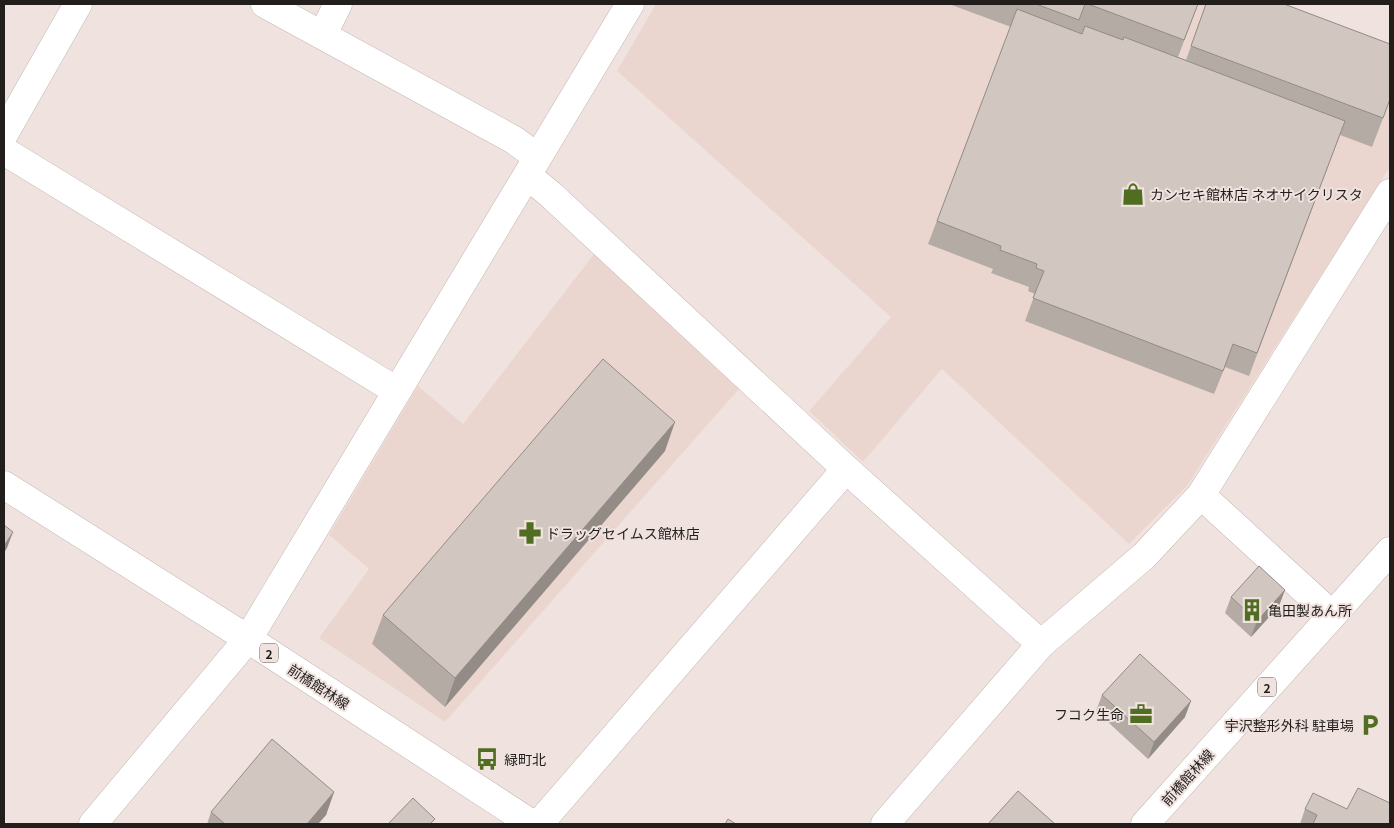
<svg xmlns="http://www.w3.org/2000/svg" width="1394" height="828" font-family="Georgia,'Noto Sans JP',serif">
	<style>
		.built { fill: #ebd6cf }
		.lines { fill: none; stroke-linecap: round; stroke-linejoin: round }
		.street-casing { stroke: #c4b7b3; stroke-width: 29 }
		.secondary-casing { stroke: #c4b7b3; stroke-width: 29 }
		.primary-casing { stroke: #c4b7b3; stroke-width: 29 }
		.street { stroke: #fff; stroke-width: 28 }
		.secondary { stroke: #fff; stroke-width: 28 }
		.primary { stroke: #fff; stroke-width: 28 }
		.wall { fill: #b5aba5 }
		.shaded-wall { fill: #938b86 }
		.building { fill: #d2c7c0; stroke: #938b86 }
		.labels { text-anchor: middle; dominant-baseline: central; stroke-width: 4; stroke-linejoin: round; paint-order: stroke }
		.shield { fill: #f0e3df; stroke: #605956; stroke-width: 1 }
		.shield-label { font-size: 12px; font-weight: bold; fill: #221e1c }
		.poi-label { font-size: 14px; fill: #221e1c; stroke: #f0e3df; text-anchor: start }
		.street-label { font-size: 14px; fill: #221e1c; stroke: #f0e3df }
	</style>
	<rect width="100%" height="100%" fill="#f0e3df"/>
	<g class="built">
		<polygon points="656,4 1238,4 1390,61 1390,167 1187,486 1129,544 942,369 863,462 809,411 891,317 617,71"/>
		<polygon points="594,254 739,389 445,722 319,638 369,569 329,535 418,386 463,424"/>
	</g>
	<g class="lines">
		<defs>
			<g id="street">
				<polyline points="265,4 514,140 537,157"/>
				<polyline points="323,34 338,4"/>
				<polyline points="4,134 78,4"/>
				<polyline points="4,151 397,391"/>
				<polyline points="528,176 550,194 846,469 1041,644"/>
				<polyline points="1201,495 1331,614"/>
				<polyline points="93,824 248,639"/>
				<polyline points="539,824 846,469"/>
				<polyline points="885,824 1041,644 1144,556 1201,495 1390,193"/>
			</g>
			<polyline id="secondary" points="248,639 630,4"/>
			<g id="primary">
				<polyline points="4,485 248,639 532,824"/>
				<polyline points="1145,824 1390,551"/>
			</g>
		</defs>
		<use href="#street" class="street-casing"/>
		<use href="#secondary" class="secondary-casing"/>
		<use href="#primary" class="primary-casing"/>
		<use href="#street" class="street"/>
		<use href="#secondary" class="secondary"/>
		<use href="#primary" class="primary"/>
	</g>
	<g class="wall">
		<polygon points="949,4 1198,4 1178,57 1186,60 1206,4 1390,100 1372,147 1340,135 1249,376 1225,367 1214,394 1025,321 1035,294 1028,291 1029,287 991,273 993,269 928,244 1011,27"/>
		<polygon points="665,451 445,707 372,644 383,615"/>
		<polygon points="1231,597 1279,606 1251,637 1225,613"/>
		<polygon points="1102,695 1185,717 1148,759 1096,711"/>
		<polygon points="334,792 326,815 318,824 207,824 211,812"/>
		<polygon points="1305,809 1390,824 1300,824"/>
	</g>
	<g class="shaded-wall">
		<polygon points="675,422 665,451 445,707 455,678"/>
		<polygon points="13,532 7,548 4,553 4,546"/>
		<polygon points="1285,590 1279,606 1251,637 1257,621"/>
		<polygon points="1191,701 1185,717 1148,759 1154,742"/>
		<polygon points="334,792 326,815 318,824 307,824"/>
	</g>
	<g class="building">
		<polygon points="1036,4 1085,4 1079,20"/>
		<polygon points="1088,4 1198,4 1184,40"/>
		<polygon points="1206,4 1284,4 1390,44 1390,99 1383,118 1191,46"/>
		<polygon points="1017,9 1082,34 1085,26 1123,40 1124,37 1345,121 1257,353 1233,344 1223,371 1033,298 1044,271 1036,268 1037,264 1000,250 1001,246 937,221"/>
		<polygon points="603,359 675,422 455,678 383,615"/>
		<polygon points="4,525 13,532 4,546"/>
		<polygon points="1259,566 1285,590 1257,621 1231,597"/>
		<polygon points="1140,654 1191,701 1154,742 1102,695"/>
		<polygon points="272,739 334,792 307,824 225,824 211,812"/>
		<polygon points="1358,788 1390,803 1390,824 1313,824 1317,815 1305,809 1313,793 1347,809"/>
		<polygon points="1018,791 1055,824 988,824"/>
		<polygon points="413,798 435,819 430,824 388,824"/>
		<polygon points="728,819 736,824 725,824"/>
	</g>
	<defs>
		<symbol id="shop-bare" viewBox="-9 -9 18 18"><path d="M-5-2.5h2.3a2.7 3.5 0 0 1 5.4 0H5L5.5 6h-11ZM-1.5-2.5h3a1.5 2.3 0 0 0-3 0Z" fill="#506d21" stroke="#f0e3df" stroke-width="2.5" paint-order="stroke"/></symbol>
		<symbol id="pharmacy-bare" viewBox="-9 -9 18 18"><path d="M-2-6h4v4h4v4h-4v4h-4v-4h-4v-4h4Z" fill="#506d21" stroke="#f0e3df" stroke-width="2.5" paint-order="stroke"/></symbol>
		<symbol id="building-bare" viewBox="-9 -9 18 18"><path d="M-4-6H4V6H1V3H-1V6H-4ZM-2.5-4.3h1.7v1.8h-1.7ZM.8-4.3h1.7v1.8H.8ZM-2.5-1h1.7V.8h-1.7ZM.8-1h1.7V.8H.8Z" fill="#506d21" stroke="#f0e3df" stroke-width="2.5" paint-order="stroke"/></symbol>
		<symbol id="office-bare" viewBox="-9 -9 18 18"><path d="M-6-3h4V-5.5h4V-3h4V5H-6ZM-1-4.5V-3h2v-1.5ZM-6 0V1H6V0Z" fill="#506d21" stroke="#f0e3df" stroke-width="2.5" paint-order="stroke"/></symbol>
		<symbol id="parking-bare" viewBox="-9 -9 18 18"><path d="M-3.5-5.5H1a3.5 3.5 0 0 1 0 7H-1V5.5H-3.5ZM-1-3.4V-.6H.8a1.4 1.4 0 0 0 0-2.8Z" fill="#506d21" stroke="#f0e3df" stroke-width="2.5" paint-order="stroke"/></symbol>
		<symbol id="bus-bare" viewBox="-9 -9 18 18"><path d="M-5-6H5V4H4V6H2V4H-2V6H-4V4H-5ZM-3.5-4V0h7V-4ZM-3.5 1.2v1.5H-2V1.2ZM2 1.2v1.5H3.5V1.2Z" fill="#506d21" stroke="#f0e3df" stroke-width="2.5" paint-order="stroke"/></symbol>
	</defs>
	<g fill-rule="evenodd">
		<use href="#shop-bare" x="1117" y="178" width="32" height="32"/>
		<use href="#pharmacy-bare" x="514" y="517" width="32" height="32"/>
		<use href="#building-bare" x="1236" y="594" width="32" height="32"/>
		<use href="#office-bare" x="1125" y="698" width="32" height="32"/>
		<use href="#parking-bare" x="1354" y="709" width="32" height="32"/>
		<use href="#bus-bare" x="471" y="743" width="32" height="32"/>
	</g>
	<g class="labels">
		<g class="shield">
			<rect x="260" y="643.5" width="18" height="19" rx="4"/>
			<rect x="1258" y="677.5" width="18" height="19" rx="4"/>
		</g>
		<g class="shield-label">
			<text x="269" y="653">2</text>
			<text x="1267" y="687">2</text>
		</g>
		<g class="poi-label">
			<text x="1150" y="194">カンセキ館林店 ネオサイクリスタ</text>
			<text x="546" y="533">ドラッグセイムス館林店</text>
			<text x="1268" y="610">亀田製あん所</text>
			<text x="1124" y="714" text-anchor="end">フコク生命</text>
			<text x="1354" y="725" text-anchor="end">宇沢整形外科 駐車場</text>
			<text x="504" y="759">緑町北</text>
		</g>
		<g class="street-label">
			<text transform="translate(319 686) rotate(33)">前橋館林線</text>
			<text transform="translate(1187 777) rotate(-48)">前橋館林線</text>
		</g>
	</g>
	<rect width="1394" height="828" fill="none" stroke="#221e1c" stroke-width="10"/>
</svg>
